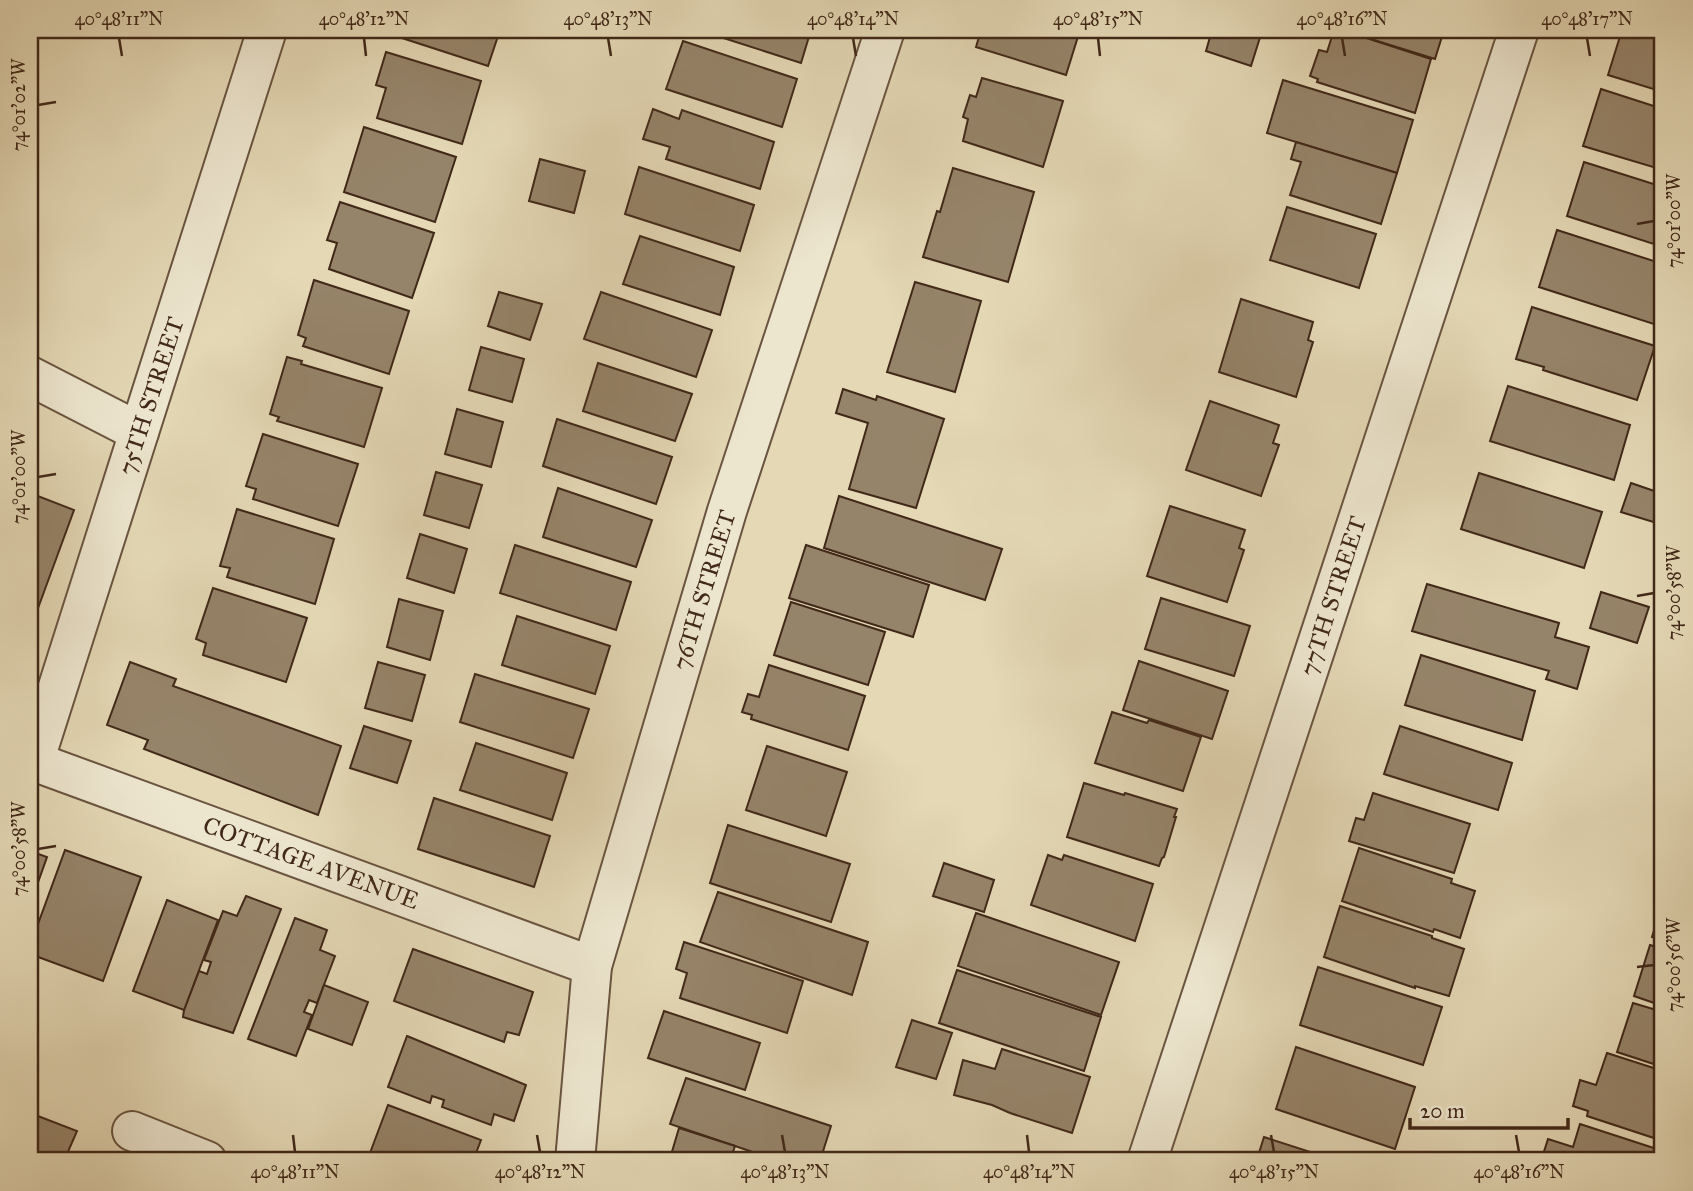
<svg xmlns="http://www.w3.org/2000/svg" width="1693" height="1191" font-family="'IM FELL Great Primer',serif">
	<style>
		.building { fill: #96846a; stroke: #412819; stroke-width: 2 }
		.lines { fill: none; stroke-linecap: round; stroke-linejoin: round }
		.minor-casing { stroke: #6a5440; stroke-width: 42 }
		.minor { stroke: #ede6cf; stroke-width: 38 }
		.ticks { fill: none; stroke: #412819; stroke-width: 2.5 }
		.labels { text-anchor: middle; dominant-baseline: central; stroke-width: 6; stroke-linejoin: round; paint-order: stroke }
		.street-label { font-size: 24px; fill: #412819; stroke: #ede6cf }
		.neatline { fill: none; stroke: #412819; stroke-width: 2.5 }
		.ticks-label { font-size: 18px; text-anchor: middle; fill: #412819 }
	</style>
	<rect width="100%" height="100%" fill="#e4d8b5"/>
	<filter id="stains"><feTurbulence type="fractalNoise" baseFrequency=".00286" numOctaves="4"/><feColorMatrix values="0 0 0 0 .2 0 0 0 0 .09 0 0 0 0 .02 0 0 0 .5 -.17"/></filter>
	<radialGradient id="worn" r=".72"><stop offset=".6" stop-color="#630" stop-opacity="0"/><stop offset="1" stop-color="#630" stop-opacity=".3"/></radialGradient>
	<g class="building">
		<polygon points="405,30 500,30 488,66 402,38"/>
		<polygon points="709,30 811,30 801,63 708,33"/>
		<polygon points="981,30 1080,30 1066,75 976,47"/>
		<polygon points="1212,30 1257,30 1262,31 1251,66 1206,51"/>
		<polygon points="1334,30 1342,30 1431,59 1415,113 1317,82 1318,79 1310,76 1319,50 1327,52"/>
		<polygon points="1342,30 1444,30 1435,59"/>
		<polygon points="1622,30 1658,30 1663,31 1663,92 1608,75"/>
		<polygon points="683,41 797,79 782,127 666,89"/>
		<polygon points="386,52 481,81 462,144 377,118 386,88 376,85"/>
		<polygon points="982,78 1063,101 1043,167 963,141 968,119 963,117 970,95 976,97"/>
		<polygon points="1283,80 1413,120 1397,173 1267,133"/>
		<polygon points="1601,89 1663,109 1663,170 1583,146"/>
		<polygon points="653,109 679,119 682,110 774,142 760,189 666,159 670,147 643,139"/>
		<polygon points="364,127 456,157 435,222 344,192"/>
		<polygon points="1296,142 1397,173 1381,224 1290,195 1301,162 1291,159"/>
		<polygon points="540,159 585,171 574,213 529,201"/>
		<polygon points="1584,162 1663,187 1663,247 1567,216"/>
		<polygon points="639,167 754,205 740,251 625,214"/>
		<polygon points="953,168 1034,192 1008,282 923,257 937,211 940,212"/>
		<polygon points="340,202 434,233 412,298 329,269 337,243 327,240"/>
		<polygon points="1287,207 1376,234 1359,288 1270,260"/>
		<polygon points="1557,230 1663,264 1663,327 1539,287"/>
		<polygon points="640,236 734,267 720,315 623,284"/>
		<polygon points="314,280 409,311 389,374 303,346 306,338 298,335"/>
		<polygon points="915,282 981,301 955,392 887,372"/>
		<polygon points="499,292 542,304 530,340 488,326"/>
		<polygon points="601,292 712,330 696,377 584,339"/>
		<polygon points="1241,299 1313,322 1308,340 1313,342 1296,397 1219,372"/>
		<polygon points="1532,307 1655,346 1637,400 1543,370 1544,367 1516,359"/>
		<polygon points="481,347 524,359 512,402 469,390"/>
		<polygon points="287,357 302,361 301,364 382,388 364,447 277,421 279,417 270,414"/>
		<polygon points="598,363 692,394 675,441 583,411"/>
		<polygon points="1508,386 1630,425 1614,480 1490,441"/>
		<polygon points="843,389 876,400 877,396 944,419 916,508 849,489 868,423 836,413"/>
		<polygon points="1210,401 1279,425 1273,443 1279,445 1261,496 1186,470"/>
		<polygon points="457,409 503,422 491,467 445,454"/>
		<polygon points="557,419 672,457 656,504 543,466"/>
		<polygon points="263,434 358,464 338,526 253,499 256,489 246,486"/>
		<polygon points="436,472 482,485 469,528 424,515"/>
		<polygon points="1479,473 1602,512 1584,568 1461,529"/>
		<polygon points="1631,483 1663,494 1663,525 1621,512"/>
		<polygon points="558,488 652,520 636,567 543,537"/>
		<polygon points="30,493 74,510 30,630"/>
		<polygon points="839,496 1002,549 985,600 824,548"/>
		<polygon points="1170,506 1245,530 1239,548 1244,550 1227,602 1147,576"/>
		<polygon points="237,509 334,539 315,604 227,577 230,568 220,566"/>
		<polygon points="420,534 467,549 454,593 407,578"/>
		<polygon points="515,545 631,582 616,630 500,593"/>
		<polygon points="806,545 929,585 913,637 789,598"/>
		<polygon points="1427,584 1559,623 1555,637 1589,647 1577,689 1546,679 1549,671 1412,631"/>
		<polygon points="213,588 307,618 286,682 203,655 206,643 196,639"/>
		<polygon points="1601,592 1649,607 1637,643 1590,628"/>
		<polygon points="1161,598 1250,626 1234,676 1145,649"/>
		<polygon points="399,599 443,611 430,660 387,647"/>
		<polygon points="791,602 885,632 868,685 774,655"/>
		<polygon points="517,616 610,646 595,694 502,665"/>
		<polygon points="1421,655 1535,691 1522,740 1405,705"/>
		<polygon points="1139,661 1228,691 1212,739 1123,710"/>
		<polygon points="130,662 176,679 173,686 341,746 318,815 144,749 148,740 107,725"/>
		<polygon points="378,662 425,675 412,721 365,708"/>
		<polygon points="769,665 865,696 848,750 751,719 752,715 742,712 748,694 759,697"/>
		<polygon points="475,674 589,709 573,758 460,722"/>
		<polygon points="1112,712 1147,723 1149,720 1201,737 1183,791 1095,763"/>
		<polygon points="364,726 411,741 397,783 350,768"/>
		<polygon points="1400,726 1512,763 1498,810 1384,774"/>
		<polygon points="476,743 567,773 552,820 460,790"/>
		<polygon points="767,746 847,772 826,836 746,810"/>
		<polygon points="1084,783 1124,795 1125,793 1177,809 1174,817 1176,817 1164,857 1162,858 1159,866 1067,837"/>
		<polygon points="1373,793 1470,824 1454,873 1349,841 1356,818 1364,820"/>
		<polygon points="434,798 550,836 534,887 418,849"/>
		<polygon points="728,825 850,864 831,922 710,883"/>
		<polygon points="1359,848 1452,879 1451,883 1475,891 1460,938 1434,929 1433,932 1342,901"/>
		<polygon points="65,850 141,877 103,981 30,954 30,946"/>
		<polygon points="30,851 47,857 30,905"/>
		<polygon points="1048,855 1062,860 1064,855 1153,884 1135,941 1031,905"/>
		<polygon points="944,863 994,880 984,912 933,896"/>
		<polygon points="718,892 868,942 852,995 700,942"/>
		<polygon points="246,896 281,909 233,1033 183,1017 184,1010 199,971 207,974 211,962 204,960 223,911 237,916"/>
		<polygon points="167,900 218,920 184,1010 133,991"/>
		<polygon points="1663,900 1663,940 1652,937"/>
		<polygon points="1340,906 1432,936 1432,938 1464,949 1449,996 1415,986 1415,988 1324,957"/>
		<polygon points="976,913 1119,962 1101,1015 958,966"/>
		<polygon points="295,918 327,930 320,950 335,956 317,1003 309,1000 304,1012 312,1015 296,1056 248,1039"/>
		<polygon points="684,942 803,981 787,1033 680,998 687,973 676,969"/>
		<polygon points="1650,945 1663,949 1663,1006 1634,996"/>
		<polygon points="413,949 533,992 519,1035 507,1032 504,1042 394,1001"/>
		<polygon points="1318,967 1442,1007 1423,1065 1300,1025"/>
		<polygon points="957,970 1101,1017 1084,1071 939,1023"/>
		<polygon points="324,985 368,1002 352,1045 308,1029"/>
		<polygon points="1633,1003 1663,1012 1663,1067 1617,1052"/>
		<polygon points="664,1011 760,1043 745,1090 648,1058"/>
		<polygon points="912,1020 952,1033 936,1079 896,1067"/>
		<polygon points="407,1036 526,1085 514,1121 494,1114 491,1125 442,1107 444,1100 432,1096 430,1103 388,1087"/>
		<polygon points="1296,1047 1415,1087 1395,1149 1276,1109"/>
		<polygon points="1002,1049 1090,1077 1072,1133 1010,1113 992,1105 954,1095 963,1060 995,1069"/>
		<polygon points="1607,1053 1663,1071 1663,1141 1587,1116 1588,1111 1573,1106 1580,1080 1596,1085"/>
		<polygon points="686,1078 831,1126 820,1161 779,1161 670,1124"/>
		<polygon points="388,1105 481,1140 473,1161 367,1161"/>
		<polygon points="30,1113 77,1131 64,1161 30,1161"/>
		<polygon points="1580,1124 1663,1151 1663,1161 1541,1161 1548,1139 1573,1147"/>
		<polygon points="679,1128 735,1146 732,1155 751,1161 659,1161 662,1152 671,1155"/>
		<polygon points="1264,1137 1338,1161 1244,1161 1247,1152 1258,1156"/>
	</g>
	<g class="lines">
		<defs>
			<g id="minor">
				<polyline points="30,376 139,432"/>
				<polyline points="30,760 592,966"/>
				<polyline points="34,762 267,30"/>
				<polyline points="132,1131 207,1161"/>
				<polyline points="575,1161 592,966 727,511 885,30"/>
				<polyline points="1147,1161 1519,30"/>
			</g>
		</defs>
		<use href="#minor" class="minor-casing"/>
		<use href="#minor" class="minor"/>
	</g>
	<path class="ticks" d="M119,38L122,56M364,38L366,56M608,38L611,56M853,38L856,56M1098,38L1100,56M1342,38L1345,56M1587,38L1590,56M38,105L56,102M1637,224L1654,221M38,477L56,474M1637,596L1654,593M38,849L56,846M1637,967L1654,965M293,1135L295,1152M537,1135L540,1152M782,1135L785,1152M1027,1135L1029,1152M1271,1135L1274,1152M1516,1135L1519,1152"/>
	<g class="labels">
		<g class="street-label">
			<text transform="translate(151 396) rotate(-72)">75TH STREET</text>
			<text transform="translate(704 590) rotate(-73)">76TH STREET</text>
			<text transform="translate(1333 596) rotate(-72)">77TH STREET</text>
			<text transform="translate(311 863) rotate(20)">COTTAGE AVENUE</text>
		</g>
	</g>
	<rect width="1693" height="1191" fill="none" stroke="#e4d8b5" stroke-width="77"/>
	<path d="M1410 1118v10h158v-10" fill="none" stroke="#412819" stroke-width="3.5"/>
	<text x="1420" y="1118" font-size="21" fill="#412819" stroke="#ede6cf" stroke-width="5" paint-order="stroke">20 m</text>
	<rect x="38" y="38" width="1616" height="1114" class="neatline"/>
	<g class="ticks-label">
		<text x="119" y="25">40°48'11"N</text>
		<text x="364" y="25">40°48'12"N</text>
		<text x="608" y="25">40°48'13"N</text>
		<text x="853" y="25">40°48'14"N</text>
		<text x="1098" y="25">40°48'15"N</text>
		<text x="1342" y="25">40°48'16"N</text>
		<text x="1587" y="25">40°48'17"N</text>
		<text transform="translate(19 105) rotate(-90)" y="6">74°01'02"W</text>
		<text transform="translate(1674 221) rotate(-90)" y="6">74°01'00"W</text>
		<text transform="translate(19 477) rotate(-90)" y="6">74°01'00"W</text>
		<text transform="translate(1674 593) rotate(-90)" y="6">74°00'58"W</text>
		<text transform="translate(19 849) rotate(-90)" y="6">74°00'58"W</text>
		<text transform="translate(1674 965) rotate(-90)" y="6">74°00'56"W</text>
		<text x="295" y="1178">40°48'11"N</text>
		<text x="540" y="1178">40°48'12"N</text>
		<text x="785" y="1178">40°48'13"N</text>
		<text x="1029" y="1178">40°48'14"N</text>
		<text x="1274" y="1178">40°48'15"N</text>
		<text x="1519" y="1178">40°48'16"N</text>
	</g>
	<rect width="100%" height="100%" filter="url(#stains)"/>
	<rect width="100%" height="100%" fill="url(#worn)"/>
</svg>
